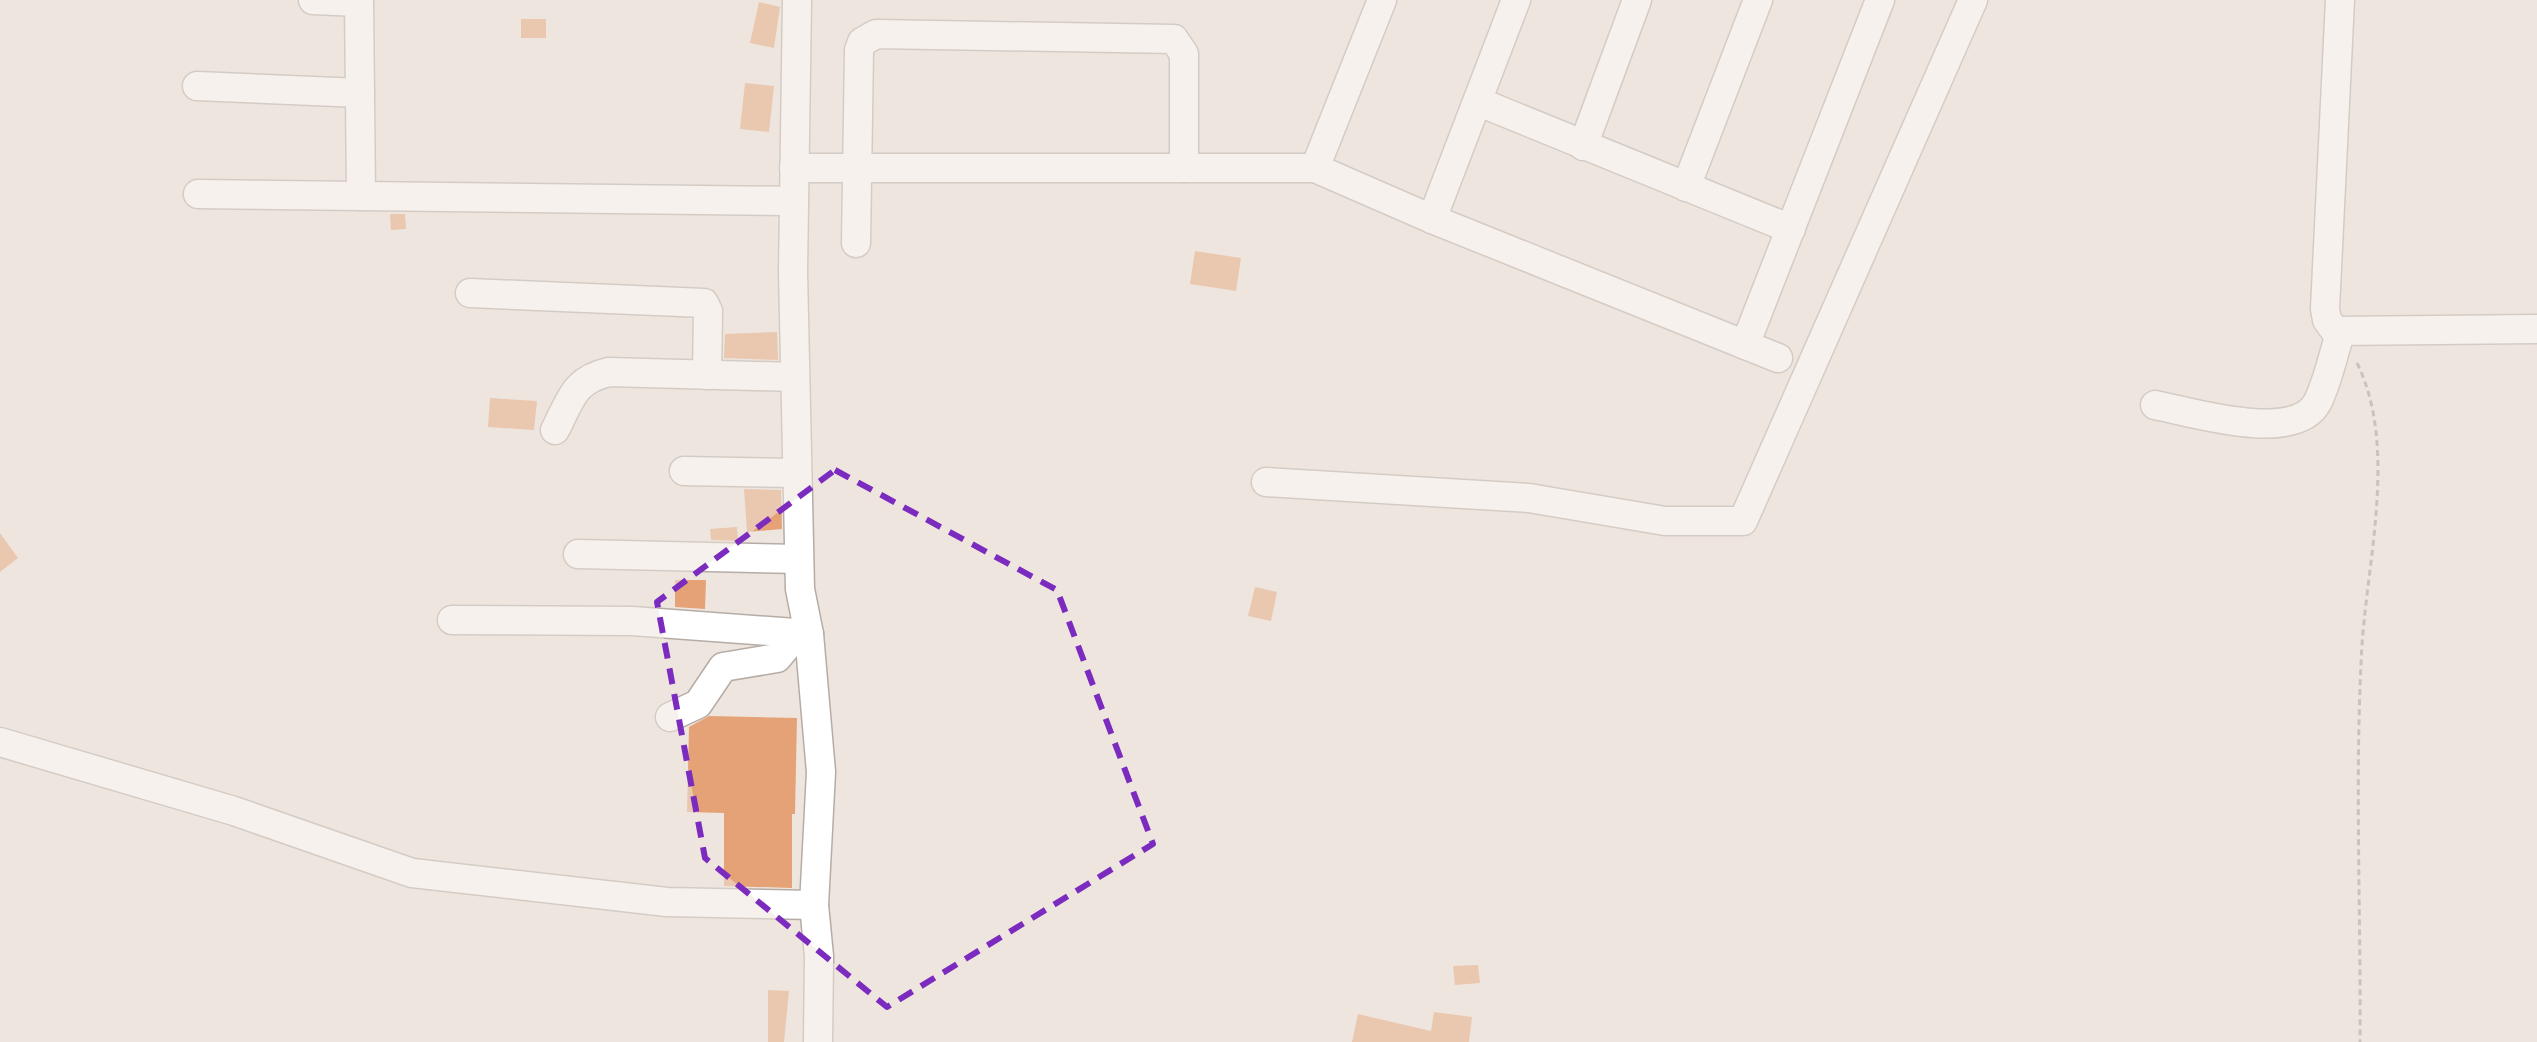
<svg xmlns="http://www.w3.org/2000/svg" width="2537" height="1042" font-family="Roboto,sans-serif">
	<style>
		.building { fill: #e5a277 }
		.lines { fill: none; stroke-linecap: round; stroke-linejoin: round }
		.minor-casing { stroke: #b5aca6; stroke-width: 31 }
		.path { stroke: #a09894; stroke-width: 3; stroke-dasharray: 6 4; stroke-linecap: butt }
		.minor { stroke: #fff; stroke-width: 28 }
		.marked { fill: none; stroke: #7b2cbf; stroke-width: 6; stroke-dasharray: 16 10; stroke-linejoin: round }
	</style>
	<rect width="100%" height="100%" fill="#efe5df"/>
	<g class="building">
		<polygon points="759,2 780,7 774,48 750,43"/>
		<rect x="521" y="19" width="25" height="19"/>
		<polygon points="745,83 774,86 769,132 740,129"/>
		<polygon points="390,214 405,214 406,229 391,230"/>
		<polygon points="1195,251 1241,258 1236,291 1190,284"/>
		<polygon points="777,332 778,360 724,358 725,334"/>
		<polygon points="490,398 537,401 534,430 488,427"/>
		<polygon points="744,489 781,490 782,529 747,532"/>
		<polygon points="737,527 738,541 711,540 710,529"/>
		<polygon points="0,533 18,558 0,572"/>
		<polygon points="675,580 706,580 705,609 675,607"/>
		<polygon points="1255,587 1277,592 1271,621 1248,616"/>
		<polygon points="709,716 797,718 795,814 792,814 792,888 724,886 724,813 687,812 689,727"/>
		<polygon points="1478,965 1480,983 1455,985 1453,966"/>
		<polygon points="768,990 789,991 784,1042 768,1042"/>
		<polygon points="1434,1012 1472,1017 1469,1042 1352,1042 1358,1014 1431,1031"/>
	</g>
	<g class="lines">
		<defs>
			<g id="minor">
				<polyline points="313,0 359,2"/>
				<polyline points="359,0 361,196"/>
				<polyline points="797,0 793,272 800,589 809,634 821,772 814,905 819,956 818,1042"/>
				<polyline points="2340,0 2325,309 2327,320 2335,331 2537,329"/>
				<polyline points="197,86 360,93"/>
				<polyline points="1479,102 1791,229"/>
				<polyline points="1583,146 1637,0"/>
				<polyline points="794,168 1315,168 1432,219 1778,358"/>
				<polyline points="1315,168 1382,0"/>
				<polyline points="1686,187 1758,0"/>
				<polyline points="198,194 794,201"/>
				<polyline points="1432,219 1516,0"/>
				<polyline points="856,243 859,50 862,42 876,34 1174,39 1184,54 1184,168"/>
				<polyline points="470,293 704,303 708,311 707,375"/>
				<polyline points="1745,345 1880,0"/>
				<path d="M2155,405C2191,412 2294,444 2317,403C2328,382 2333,354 2341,331"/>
				<path d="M555,430C571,400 573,380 609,372L795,377"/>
				<polyline points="684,471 797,473"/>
				<polyline points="1266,482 1529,498 1665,521 1743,521 1973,0"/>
				<polyline points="578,554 799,559"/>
				<polyline points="452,620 632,621 809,634"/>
				<polyline points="670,717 698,704 723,667 777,658 798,633"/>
				<polyline points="0,742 234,811 412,873 667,902 814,905"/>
			</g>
		</defs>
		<use href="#minor" class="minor-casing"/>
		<path class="path" d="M2357,363C2400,451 2364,569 2361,664C2355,789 2361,916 2360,1042"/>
		<use href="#minor" class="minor"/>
	</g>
	<path d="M0 0H2537V1042H0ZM835,470L1057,590L1153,844L887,1007L705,858L657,602Z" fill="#efe5df" fill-opacity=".55" fill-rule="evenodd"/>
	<path class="marked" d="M835,470L1057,590L1153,844L887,1007L705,858L657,602Z"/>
</svg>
